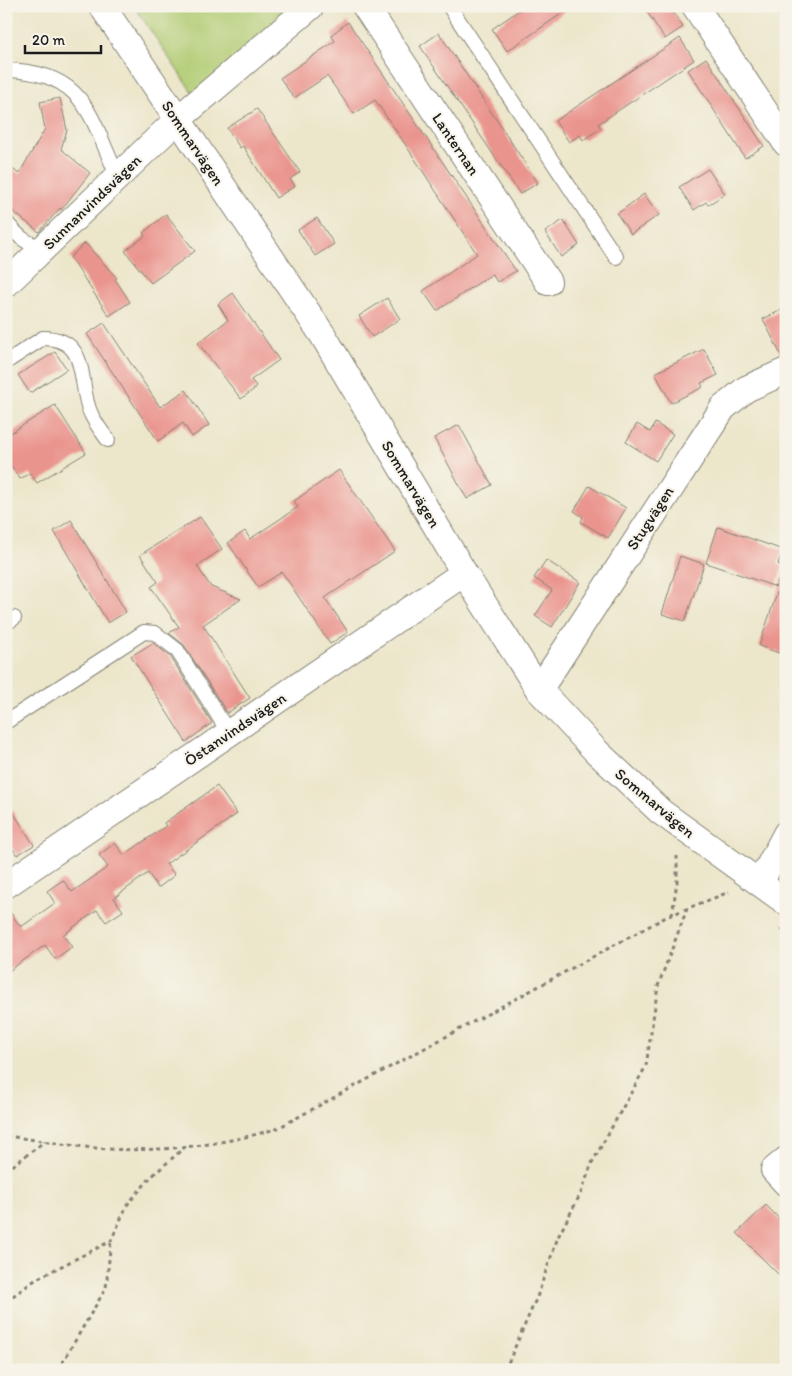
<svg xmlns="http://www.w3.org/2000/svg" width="792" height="1376" font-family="Itim,sans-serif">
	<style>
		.green { fill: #b1cc73; stroke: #667448 }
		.building { fill: #ea948e }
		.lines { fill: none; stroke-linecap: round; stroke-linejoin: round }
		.lane-casing { stroke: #848174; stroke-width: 16 }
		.street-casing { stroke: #848174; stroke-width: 28 }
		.path { stroke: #848174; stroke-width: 3; stroke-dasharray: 4 4; stroke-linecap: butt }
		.lane { stroke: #fff; stroke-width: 14 }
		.street { stroke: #fff; stroke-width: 26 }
		.labels { text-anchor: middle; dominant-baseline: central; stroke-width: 4; stroke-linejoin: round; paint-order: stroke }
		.street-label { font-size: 16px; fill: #1c1c1c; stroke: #f7f3e8 }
	</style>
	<rect width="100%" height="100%" fill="#f7f3e8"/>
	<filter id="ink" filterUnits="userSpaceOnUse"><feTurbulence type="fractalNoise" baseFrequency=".02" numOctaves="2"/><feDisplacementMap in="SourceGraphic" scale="10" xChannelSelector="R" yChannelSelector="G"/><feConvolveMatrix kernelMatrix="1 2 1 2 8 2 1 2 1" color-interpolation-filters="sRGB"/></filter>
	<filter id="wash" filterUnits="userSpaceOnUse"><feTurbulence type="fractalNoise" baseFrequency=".0096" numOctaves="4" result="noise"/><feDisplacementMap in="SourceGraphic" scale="20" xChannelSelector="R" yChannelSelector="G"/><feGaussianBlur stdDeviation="1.12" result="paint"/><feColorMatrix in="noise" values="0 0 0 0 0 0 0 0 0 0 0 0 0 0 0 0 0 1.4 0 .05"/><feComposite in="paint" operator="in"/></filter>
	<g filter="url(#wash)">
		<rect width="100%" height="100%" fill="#ece6cb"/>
		<polygon class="green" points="134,6 293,6 194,95"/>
		<g id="blocks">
			<g class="building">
				<polygon points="525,6 573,6 507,51 492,29"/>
				<polygon points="643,6 669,6 683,27 665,39"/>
				<polygon points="348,22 516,271 497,282 492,274 437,311 423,291 477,254 405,144 375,100 354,114 327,76 294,98 280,78 335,41 331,35"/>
				<polygon points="439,33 538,183 520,194 420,46"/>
				<polygon points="680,38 694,60 598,124 601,128 583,140 580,135 569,142 555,121"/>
				<polygon points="706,58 764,146 745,158 688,70"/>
				<polygon points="60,98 67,130 61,149 90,173 61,210 60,208 39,232 6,206 6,164 19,174 45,129 40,102"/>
				<polygon points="257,109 300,172 290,179 295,186 276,198 243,146 240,148 227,128"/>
				<polygon points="708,169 725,194 708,205 706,202 694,210 679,187"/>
				<polygon points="644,194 659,215 631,234 617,214"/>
				<polygon points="166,214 195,251 151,283 125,251 145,236 143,233"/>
				<polygon points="317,218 334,244 315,256 298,230"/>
				<polygon points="563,220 579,245 561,257 545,232"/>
				<polygon points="85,243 117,278 115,279 130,302 109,316 70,257"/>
				<polygon points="233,293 279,360 251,380 257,387 241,399 198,343 228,320 218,304"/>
				<polygon points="387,298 400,319 372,337 359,316"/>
				<polygon points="786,308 786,356 782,357 763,319"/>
				<polygon points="104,323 160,407 186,390 209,425 192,437 183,423 158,441 87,334"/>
				<polygon points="704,349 718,375 701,383 703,387 671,403 655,373"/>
				<polygon points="55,352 67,369 30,393 18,375"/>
				<polygon points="55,405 86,453 37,483 30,473 20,479 6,459 6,436"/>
				<polygon points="655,423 673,434 656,461 626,442 637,424 650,432"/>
				<polygon points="459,425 492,485 467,499 434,438"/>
				<polygon points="339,470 395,551 325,598 348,632 330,644 282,572 258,587 228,543 245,531 250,539 298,507 294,501"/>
				<polygon points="589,486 626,508 608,538 581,522 583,517 574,511"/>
				<polygon points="200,517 222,549 197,566 211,587 241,599 203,625 250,698 227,713 184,645 169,633 179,627 151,587 158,582 140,555"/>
				<polygon points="71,520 126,612 108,623 54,531"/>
				<polygon points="718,527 783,550 778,564 783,566 776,587 706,563"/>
				<polygon points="680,556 704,564 685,621 662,614"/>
				<polygon points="546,560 580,582 552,627 535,616 552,590 534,578"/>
				<polygon points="782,578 786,579 786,643 782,654 759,646"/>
				<polygon points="153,643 170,656 212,723 186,742 131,656"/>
				<polygon points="217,786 237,814 166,864 175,875 158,888 148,873 114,898 123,911 106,922 97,910 63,935 72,947 55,959 45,945 6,973 6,907 21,927 55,903 47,891 63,880 72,892 108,867 99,855 115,843 124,855 166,826 164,823"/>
				<polygon points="6,801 34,845 17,855 6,839"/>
				<polygon points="766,1205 786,1226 786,1282 737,1233"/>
			</g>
		</g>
	</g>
	<g filter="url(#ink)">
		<use href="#blocks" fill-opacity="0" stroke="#848174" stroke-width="1"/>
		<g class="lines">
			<defs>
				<g id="lane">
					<polyline points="449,6 616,257"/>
					<polyline points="782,6 786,12"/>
					<path d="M6,70C86,72 89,115 118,177"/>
					<path d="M6,222C18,236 26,245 45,247"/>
					<path d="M6,362L43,338C92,338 77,386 91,414C95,423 102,432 108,440"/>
					<polyline points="6,623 14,618"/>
					<polyline points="6,722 144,632 155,633 177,650 229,733"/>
				</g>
				<g id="street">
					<polyline points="102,6 324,337 464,573 539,690 596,751 661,812 786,902"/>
					<polyline points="365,6 548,282"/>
					<polyline points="695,6 786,143"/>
					<polyline points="6,284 177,120 311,6"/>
					<polyline points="539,690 723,408 746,389 786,371"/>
					<polyline points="760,883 786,834"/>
					<polyline points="6,885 464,573"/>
					<polyline points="786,1160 774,1170 786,1183"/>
				</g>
			</defs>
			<use href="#lane" class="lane-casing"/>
			<use href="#street" class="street-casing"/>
			<g class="path">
				<polyline points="672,915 677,882 677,856"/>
				<polyline points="782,928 786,936"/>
				<path d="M6,1136C40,1140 74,1147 108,1149C164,1152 225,1145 278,1128L666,917L729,892"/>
				<polyline points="6,1171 45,1141"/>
				<polyline points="6,1301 38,1278 111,1241 127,1205 151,1177 186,1146"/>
				<polyline points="58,1370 106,1288 111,1241"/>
				<polyline points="505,1370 537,1297 558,1237 581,1193 592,1163 646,1066 658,986 687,909"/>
			</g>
			<use href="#lane" class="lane"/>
			<use href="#street" class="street"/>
		</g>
	</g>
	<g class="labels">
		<g class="street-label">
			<text transform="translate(193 143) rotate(56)">Sommarvägen</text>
			<text transform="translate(456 144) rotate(56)">Lanternan</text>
			<text transform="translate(92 202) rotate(-44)">Sunnanvindsvägen</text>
			<text transform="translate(411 484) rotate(59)">Sommarvägen</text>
			<text transform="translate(650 518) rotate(-57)">Stugvägen</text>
			<text transform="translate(235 729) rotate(-34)">Östanvindsvägen</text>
			<text transform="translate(655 803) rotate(40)">Sommarvägen</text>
		</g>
	</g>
	<rect width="792" height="1376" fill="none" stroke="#f7f3e8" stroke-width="25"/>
	<path d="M25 45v8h76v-8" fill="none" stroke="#1c1c1c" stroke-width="2.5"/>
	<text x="32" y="45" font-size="15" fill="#1c1c1c" stroke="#f7f3e8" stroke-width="4" paint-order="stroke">20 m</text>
</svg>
